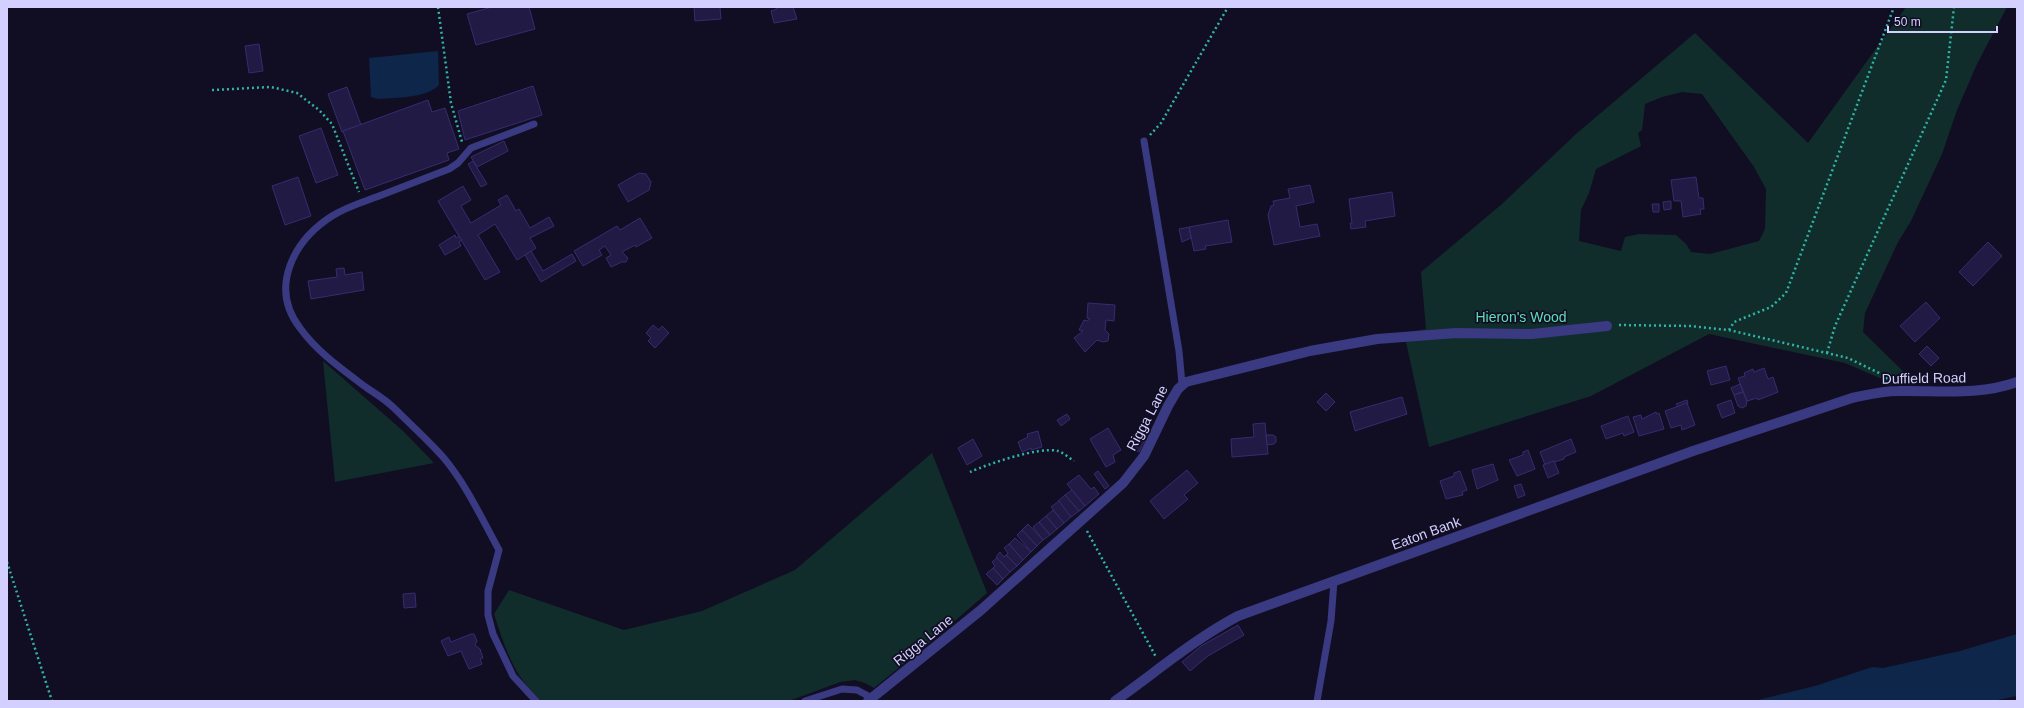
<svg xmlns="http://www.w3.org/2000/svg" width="2024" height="708" font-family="Arial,sans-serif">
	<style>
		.green { fill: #112d2b; fill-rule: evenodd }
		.water { fill: #0d2649 }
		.building { fill: #201a44; stroke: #362c70 }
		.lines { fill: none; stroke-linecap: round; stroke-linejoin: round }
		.path { stroke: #2eb5a6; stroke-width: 2.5; stroke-dasharray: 2 3; stroke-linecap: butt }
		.service { stroke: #393a82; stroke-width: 7 }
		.minor { stroke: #393a82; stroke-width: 10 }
		.tertiary { stroke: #393a82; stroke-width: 10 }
		.labels { text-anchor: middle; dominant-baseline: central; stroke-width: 3.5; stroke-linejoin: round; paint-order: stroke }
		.park-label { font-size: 14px; fill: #5cdfb8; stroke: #110e23 }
		.street-label { font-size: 14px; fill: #d3d0ff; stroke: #110e23 }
	</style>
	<rect width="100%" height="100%" fill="#110e23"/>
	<g class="green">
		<path d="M1906,7H2007L1977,64L1957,110L1942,154L1911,221L1898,242L1865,313L1863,332L1914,382L1884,385L1886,382L1882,379L1845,363L1709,334L1591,396L1429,447L1404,333L1426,329L1421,272L1502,204L1576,134L1695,33L1808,143ZM1682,92L1702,94L1754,167L1766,189L1765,229L1759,241L1710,254L1691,252L1686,244L1676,235L1639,234L1625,237L1621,251L1579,241L1581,210L1589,193L1596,169L1641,146L1638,133L1642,130L1645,104L1662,97Z"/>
		<polygon points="323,361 403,431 434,463 335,482"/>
		<path d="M932,453L987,593L934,639L874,688L865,683L855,680L840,682L789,701H536L537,697C513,674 504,645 494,614L509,590L624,630L702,611L795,570Z"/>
	</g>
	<g class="water">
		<path d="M438,51L439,85C425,99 397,97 378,99L371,97L369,58Z"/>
		<polygon points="2017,634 2017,696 1993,701 1754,701 1815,686 1872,667 1883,668 1960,651"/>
	</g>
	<g class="building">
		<polygon points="492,7 529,7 535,29 476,45 467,14"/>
		<polygon points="694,7 720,7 721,19 695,21"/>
		<polygon points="776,7 793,7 797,19 774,23 771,11 777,9"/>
		<polygon points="259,44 263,71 249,73 245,46"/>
		<polygon points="533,86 542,115 465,140 458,111"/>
		<polygon points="347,87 361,125 342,132 328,94"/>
		<polygon points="428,100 432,112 445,108 459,149 447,153 449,160 365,190 343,131"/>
		<polygon points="321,128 338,175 316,183 299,136"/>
		<polygon points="504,141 508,151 477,167 471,157"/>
		<polygon points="473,161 487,184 481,187 468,164"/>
		<polygon points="639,173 646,174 651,182 649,190 628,202 618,185"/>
		<polygon points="298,177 311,216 285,225 272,186"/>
		<polygon points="1696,177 1699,198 1703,198 1704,209 1700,209 1701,214 1683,217 1681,201 1674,201 1671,180"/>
		<polygon points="1310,185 1314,202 1296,206 1300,227 1317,224 1320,236 1274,245 1268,215 1271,206 1274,205 1273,201 1290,198 1288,189"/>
		<polygon points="463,186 471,200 461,206 471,223 501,205 498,200 507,195 516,211 519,209 530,228 549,217 554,226 530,238 536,248 517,260 495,224 478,235 500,272 485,280 438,201"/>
		<polygon points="1392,192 1395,216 1365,221 1366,227 1351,229 1350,223 1352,223 1349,199"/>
		<polygon points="1671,201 1671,209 1664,210 1663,202"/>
		<polygon points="1652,204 1659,204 1659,212 1653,212"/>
		<polygon points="640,218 652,238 636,247 635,245 622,252 628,258 626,262 622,262 611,267 606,258 611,255 605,246 599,250 602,255 583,266 574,251 617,226 620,230"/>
		<polygon points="1228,220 1232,242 1205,246 1206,249 1194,251 1189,227"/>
		<polygon points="1189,227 1191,238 1182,242 1179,229"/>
		<polygon points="455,235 456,238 459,236 462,240 459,242 461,246 445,255 439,245"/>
		<polygon points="1988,242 2002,256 1973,286 1959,272"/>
		<polygon points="531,251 543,271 572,254 576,261 541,282 525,255"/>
		<polygon points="344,268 345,275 362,272 364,290 311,299 308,281 337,277 336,269"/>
		<polygon points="1926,302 1940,318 1915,342 1900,326"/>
		<polygon points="1088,303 1115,305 1114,321 1106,320 1105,330 1109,334 1108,341 1103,342 1097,340 1085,352 1074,338 1083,331 1079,330 1084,320 1087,321 1090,319 1087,318"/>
		<polygon points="653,325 659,330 662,326 669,333 655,348 648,341 651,338 646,333"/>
		<polygon points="1927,346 1939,358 1931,366 1919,354"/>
		<polygon points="1726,366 1730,380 1711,385 1707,371"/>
		<polygon points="1764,368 1768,379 1773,377 1778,392 1758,400 1757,398 1747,401 1738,378 1745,376 1744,373 1753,369 1754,372"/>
		<polygon points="1740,384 1743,392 1734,395 1731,388"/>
		<polygon points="1743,392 1747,401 1746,406 1742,408 1738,406 1734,395"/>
		<polygon points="1326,393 1335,402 1326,411 1317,402"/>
		<polygon points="1402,397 1407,414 1355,431 1350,412"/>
		<polygon points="1687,400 1688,403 1678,407 1676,404"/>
		<polygon points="1731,400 1735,413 1722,418 1717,405"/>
		<polygon points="1687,403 1695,425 1682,430 1681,425 1671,428 1665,411"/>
		<polygon points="1656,412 1657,414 1659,413 1664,429 1639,436 1633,417 1641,415 1642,419"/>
		<polygon points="1067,414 1070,419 1061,426 1057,420"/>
		<polygon points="1628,416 1634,432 1624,436 1623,433 1606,439 1601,426"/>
		<polygon points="1265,423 1268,454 1232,457 1231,439 1254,437 1253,424"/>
		<polygon points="1108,428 1121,450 1113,455 1115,462 1106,467 1090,439"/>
		<polygon points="1038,431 1042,447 1031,450 1031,448 1022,452 1018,442 1028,437 1027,434"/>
		<polygon points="1133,435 1145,440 1139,452 1127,447"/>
		<polygon points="1266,435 1273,435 1276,437 1276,442 1274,444 1267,445"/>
		<polygon points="973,439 982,456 967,465 958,448"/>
		<polygon points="1571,439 1576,452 1564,457 1564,459 1545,465 1540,452"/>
		<polygon points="1528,450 1535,469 1517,476 1509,460 1523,455 1523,452"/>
		<polygon points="1554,461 1559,473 1548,478 1543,465"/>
		<polygon points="1493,464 1498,480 1477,489 1472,470"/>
		<polygon points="1187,470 1198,483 1184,495 1188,499 1164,519 1150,501"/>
		<polygon points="1098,471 1109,486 1105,489 1094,474"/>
		<polygon points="1460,471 1467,490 1462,492 1463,495 1446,499 1440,481 1454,476 1454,473"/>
		<polygon points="1079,475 1091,489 1094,487 1099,494 1085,506 1067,484"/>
		<polygon points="1521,484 1525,495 1518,498 1514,486"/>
		<polygon points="1072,490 1085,506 1079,511 1065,495"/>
		<polygon points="1065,495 1079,511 1071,517 1058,501"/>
		<polygon points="1059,501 1071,517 1064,523 1051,507"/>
		<polygon points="1053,510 1064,523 1057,529 1046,516"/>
		<polygon points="1046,516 1057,529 1050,535 1039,522"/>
		<polygon points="1039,522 1050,535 1043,540 1033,527"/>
		<polygon points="1028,524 1043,540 1037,546 1022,530"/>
		<polygon points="1022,530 1037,546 1031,552 1017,535"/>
		<polygon points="1015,538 1031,552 1023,560 1009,544"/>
		<polygon points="1009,544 1023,560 1017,566 1006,555 1008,553 1004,548"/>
		<polygon points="1000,552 1004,557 1006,555 1017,566 1010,572 996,557"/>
		<polygon points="997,558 1010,572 1003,579 993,568 995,566 992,562"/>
		<polygon points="993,568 1003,579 997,585 986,574"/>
		<polygon points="415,593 416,607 404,608 403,594"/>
		<polygon points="1238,625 1244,635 1208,656 1190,671 1182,662 1201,646"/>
		<polygon points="471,634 474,634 477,641 475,645 480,649 483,658 480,659 482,664 469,669 461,651 448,656 441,641 449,637 451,642"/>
	</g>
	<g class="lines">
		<g class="path">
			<polyline points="438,7 451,103 462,142"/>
			<polyline points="212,90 271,87 297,93 319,110 332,124 359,192"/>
			<polyline points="1150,135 1161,123 1228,7"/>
			<polyline points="1619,325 1690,326 1729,330 1848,358 1879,373 1889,380"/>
			<polyline points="1729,330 1734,322 1771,307 1786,293 1894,7"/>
			<polyline points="1827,353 1835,326 1946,80 1954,7"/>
			<path d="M970,472C988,464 1040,446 1058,451C1064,453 1069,458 1074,461"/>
			<polyline points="1087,531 1156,657"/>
			<polyline points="7,562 52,701"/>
		</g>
		<g class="service">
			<path d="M534,124L471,148L458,163L449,169C426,178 402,187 379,196C363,202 346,207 332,216C293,241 269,288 300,328C318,353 343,370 367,388C376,394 386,400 394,408C410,424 428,440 443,457C466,484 482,519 499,550L488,591V615L493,634L513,676L536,701"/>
			<polyline points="1144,141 1179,351 1182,384"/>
			<polyline points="805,701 842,689 857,690 872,698"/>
			<polyline points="1317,701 1331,621 1334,581"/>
		</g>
		<polyline class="minor" points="868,701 981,610 1123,483 1144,456 1168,406 1178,389 1186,382 1310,351 1377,339 1456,333 1532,334 1607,326"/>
		<path class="tertiary" d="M1115,701C1156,672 1193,640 1238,616L1693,451L1852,398C1867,395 1882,391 1898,391C1938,390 1978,396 2017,382"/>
	</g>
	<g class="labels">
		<g class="park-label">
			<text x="1521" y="317">Hieron's Wood</text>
		</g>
		<g class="street-label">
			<text transform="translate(1924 378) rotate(-1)">Duffield Road</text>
			<text transform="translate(1147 418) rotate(-62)">Rigga Lane</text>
			<text transform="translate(1426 533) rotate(-20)">Eaton Bank</text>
			<text transform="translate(923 640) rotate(-39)">Rigga Lane</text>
		</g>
	</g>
	<rect width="2024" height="708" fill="none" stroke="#d3d0ff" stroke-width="16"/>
	<path d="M1888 26v6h109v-6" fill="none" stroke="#d3d0ff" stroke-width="2"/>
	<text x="1894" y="26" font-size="12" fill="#d3d0ff" stroke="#110e23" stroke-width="3" paint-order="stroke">50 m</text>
</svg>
